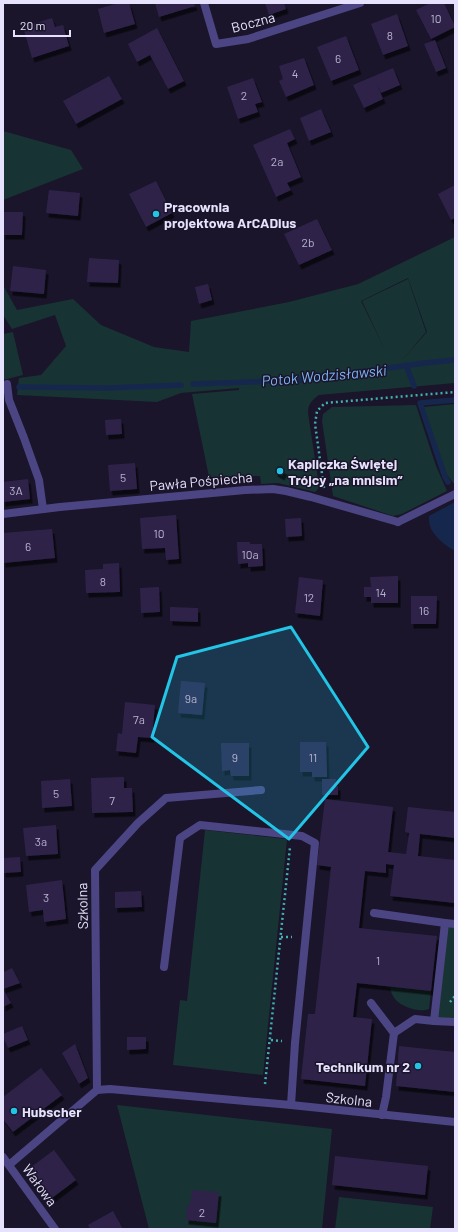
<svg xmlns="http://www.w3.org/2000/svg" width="458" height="1232" font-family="Barlow,sans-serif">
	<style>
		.green { fill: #183334; fill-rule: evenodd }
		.water { fill: #16274d }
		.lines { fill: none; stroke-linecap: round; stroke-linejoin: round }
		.stream { stroke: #16274d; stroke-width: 5.5 }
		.building { fill: #2d2349; filter: url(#shadow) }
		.path { stroke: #40b0b1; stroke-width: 2.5; stroke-dasharray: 2 3; stroke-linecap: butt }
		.service { stroke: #4c4584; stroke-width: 8 }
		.minor { stroke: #4c4584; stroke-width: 8 }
		.tertiary { stroke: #4c4584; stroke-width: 8 }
		.marked { fill: #23c5e6; fill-opacity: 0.2; stroke: #23c5e6; stroke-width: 3; stroke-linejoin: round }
		.poi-dot { fill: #23c5e6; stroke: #1a152a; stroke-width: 1.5 }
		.labels { text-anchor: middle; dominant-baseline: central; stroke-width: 3; stroke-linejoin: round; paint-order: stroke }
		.number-label { font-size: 12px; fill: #b8b2cf }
		.street-label { font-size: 14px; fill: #e6e1fc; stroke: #1a152a }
		.poi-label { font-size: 14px; font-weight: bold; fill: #e6e1fc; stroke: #1a152a; text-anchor: start }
		.water-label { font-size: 15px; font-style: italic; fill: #7bb2f0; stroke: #1a152a }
	</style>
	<defs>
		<filter id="shadow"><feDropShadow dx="2.5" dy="4.5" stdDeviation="0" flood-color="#0009"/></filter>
	</defs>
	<rect width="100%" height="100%" fill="#1a152a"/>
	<g class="green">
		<polygon points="3,131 71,150 83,169 3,200"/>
		<path d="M455,237V383L319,395C312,400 308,404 308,413L319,485L318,489L315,492L278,483L261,484L260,476L209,477L192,394L239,390V388L181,393L157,402L17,395L19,378L41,375L66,346L55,315L12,329L3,315V285L17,310L73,299L101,325L154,347L189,352L191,321L289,302L358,284ZM408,278L427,332L401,361L426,332L408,279L362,301L385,350L361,301Z"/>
		<polygon points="13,332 23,375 3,380 3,334"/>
		<polygon points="455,404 455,485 447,475 423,407"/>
		<polygon points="416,405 436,466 447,491 402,514 393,516 333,496 322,421 323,414 332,407"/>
		<polygon points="205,830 287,839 263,1075 173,1065 180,1000 187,1001"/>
		<polygon points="445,923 455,924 455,1022 434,1021"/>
		<path d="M390,987L431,991L429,1009C419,1013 402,1007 395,999C392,995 391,992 390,987Z"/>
		<polygon points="117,1105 332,1129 322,1229 149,1229"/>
		<polygon points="339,1197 433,1207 430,1229 335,1229"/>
	</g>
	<path class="water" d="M455,502V551C446,546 433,536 430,526C429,523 429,519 429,516Z"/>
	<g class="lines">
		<g class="stream">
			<polyline points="406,365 414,386"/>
			<polyline points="193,384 302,380 425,363 455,360"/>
			<polyline points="19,387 109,388 181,385"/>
			<polyline points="448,482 445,477 420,403 455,400"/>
		</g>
	</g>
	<g class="building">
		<polygon points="119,3 129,3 135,24 104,33 98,9"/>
		<polygon points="155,3 194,3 195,6 159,17"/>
		<polygon points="265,3 284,3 286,9 269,15"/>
		<polygon points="430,3 444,3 455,26 455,27 431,39 416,10"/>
		<polygon points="397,14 408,46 383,55 371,24"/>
		<polygon points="52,18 55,27 63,25 69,46 32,58 23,27"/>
		<polygon points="157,28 184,81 168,89 150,55 137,62 128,44"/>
		<polygon points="346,36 359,70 331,81 317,47"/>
		<polygon points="435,40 446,68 436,72 424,44"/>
		<polygon points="304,58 314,85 286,97 279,81 283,79 279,66"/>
		<polygon points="393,68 400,85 381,93 376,82 383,99 364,108 353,85"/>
		<polygon points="109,76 122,99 76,124 63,101"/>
		<polygon points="253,78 262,102 255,104 258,112 238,119 227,87"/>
		<polygon points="321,109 331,132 309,141 300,118"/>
		<polygon points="290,129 295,139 287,143 301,177 287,183 291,190 276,197 253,145"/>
		<polygon points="156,181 172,213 146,227 129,194"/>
		<polygon points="455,185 455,218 451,220 438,194"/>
		<polygon points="49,190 80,193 78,216 46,213"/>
		<polygon points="3,212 23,212 22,235 3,235"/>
		<polygon points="317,219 332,250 299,265 284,234"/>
		<polygon points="89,258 119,260 118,283 87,282"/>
		<polygon points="13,266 46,270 44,294 10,291"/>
		<polygon points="208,284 212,300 199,304 195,287"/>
		<polygon points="121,419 122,434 106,435 105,420"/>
		<polygon points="135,463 137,489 110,491 108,465"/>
		<polygon points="277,467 285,470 282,476 275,472"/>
		<polygon points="28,479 30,499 3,502 3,482"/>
		<polygon points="176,515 179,559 166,560 165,548 142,549 140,518"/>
		<polygon points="301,518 302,536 286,537 285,519"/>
		<polygon points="52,529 55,558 3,563 3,533"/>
		<polygon points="237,542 250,542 250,544 262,544 263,566 248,567 248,563 238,564"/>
		<polygon points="119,563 120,592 86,593 85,570 103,569 103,564"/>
		<polygon points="398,576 398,603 371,603 371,597 364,597 364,587 371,587 370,577"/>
		<polygon points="299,577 323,580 320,616 295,613"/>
		<polygon points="159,587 160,612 141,613 140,588"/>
		<polygon points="411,596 437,596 436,624 411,624"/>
		<polygon points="170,607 198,608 198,622 170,621"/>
		<polygon points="181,681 205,683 202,715 178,713"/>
		<polygon points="125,702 155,705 152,738 138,737 136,753 116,751 118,733 122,734"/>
		<polygon points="300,742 326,742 327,777 312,777 312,772 300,772"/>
		<polygon points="221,743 249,743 249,776 231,776 230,770 222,771"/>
		<polygon points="124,777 124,788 132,788 133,812 92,813 91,778"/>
		<polygon points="70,779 72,806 42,808 41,781"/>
		<polygon points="322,779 336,779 335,786 338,786 338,795 322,795"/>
		<polygon points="325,799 393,807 388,852 406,854 409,833 405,832 408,807 455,812 455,838 420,834 418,856 455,860 455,903 390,896 394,865 386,864 386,873 365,871 359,928 437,936 431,991 357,983 353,1017 372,1019 365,1086 301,1079 308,1014 315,1014 331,867 317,865"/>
		<polygon points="56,825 58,854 26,856 23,828"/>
		<polygon points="20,857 21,872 3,873 3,858"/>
		<polygon points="62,880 66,919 44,922 43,910 29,912 26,885"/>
		<polygon points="141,891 142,907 115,908 115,892"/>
		<polygon points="12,968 20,983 3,989 11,1003 3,1007 3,969 4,972"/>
		<polygon points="22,1026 28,1040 8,1048 3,1037 3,1034"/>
		<polygon points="127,1037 146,1037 146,1049 127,1050"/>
		<polygon points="75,1044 88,1078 79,1084 62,1053"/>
		<polygon points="399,1046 455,1052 455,1092 396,1086"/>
		<polygon points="41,1068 62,1095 13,1132 3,1119 3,1097"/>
		<polygon points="54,1150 76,1180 52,1198 30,1168"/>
		<polygon points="335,1156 428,1166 425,1195 332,1185"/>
		<polygon points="192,1190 219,1192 216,1223 186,1220 187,1205 190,1205"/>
		<polygon points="113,1211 123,1229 90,1229 88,1225"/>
	</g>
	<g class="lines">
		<g class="path">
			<polyline points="324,488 315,424 317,411 325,403 455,392"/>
			<polyline points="281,937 292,937"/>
			<polyline points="450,1002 455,996"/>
			<polyline points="271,1040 282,1041"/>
			<polyline points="265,1084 290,847"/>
		</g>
		<g class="service">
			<polyline points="7,384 9,400 24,438 39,480 43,509"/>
			<polyline points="398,522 455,494"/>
			<polyline points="374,913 445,923 434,1021 415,1019 394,1033"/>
			<polyline points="445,923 455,924"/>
			<polyline points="164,967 180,838 200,825 302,836 315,843 295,1043 291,1105"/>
			<polyline points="371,1003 394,1033 386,1097 382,1115"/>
			<polyline points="434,1021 455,1022"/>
		</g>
		<g class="minor">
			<polyline points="204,3 216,44 248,39 360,3"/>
			<polyline points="3,514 60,507 245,490 273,489 286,491 311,497 398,522"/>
			<polyline points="97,1090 95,870 138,823 166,798 261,790"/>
			<polyline points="9,1165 97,1090 110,1089 291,1105 455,1122"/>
		</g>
		<polyline class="tertiary" points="3,1157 55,1229"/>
	</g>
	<path class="marked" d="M291,627L368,747L289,839L152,737L177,657Z"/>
	<g class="poi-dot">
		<circle cx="156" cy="214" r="4"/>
		<circle cx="280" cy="471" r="4"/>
		<circle cx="418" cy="1066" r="4"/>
		<circle cx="14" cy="1111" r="4"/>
	</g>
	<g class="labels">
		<g class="number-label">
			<text x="436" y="18">10</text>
			<text x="390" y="35">8</text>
			<text x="338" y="58">6</text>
			<text x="295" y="73">4</text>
			<text x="244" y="95">2</text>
			<text x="277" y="161">2a</text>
			<text x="308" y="242">2b</text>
			<text x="123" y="477">5</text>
			<text x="16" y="490">3A</text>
			<text x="159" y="533">10</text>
			<text x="28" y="546">6</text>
			<text x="250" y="554">10a</text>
			<text x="103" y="581">8</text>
			<text x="381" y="592">14</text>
			<text x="309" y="597">12</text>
			<text x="424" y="610">16</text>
			<text x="191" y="698">9a</text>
			<text x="139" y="719">7a</text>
			<text x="235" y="757">9</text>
			<text x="313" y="757">11</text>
			<text x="56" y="793">5</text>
			<text x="112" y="800">7</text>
			<text x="41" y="841">3a</text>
			<text x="46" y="897">3</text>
			<text x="378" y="960">1</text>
			<text x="202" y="1212">2</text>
		</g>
		<g class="street-label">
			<text transform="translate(253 22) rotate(-15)">Boczna</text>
			<text transform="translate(201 481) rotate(-5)">Pawła Pośpiecha</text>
			<text transform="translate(82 906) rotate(-91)">Szkolna</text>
			<text transform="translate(349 1099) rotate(6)">Szkolna</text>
			<text transform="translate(40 1185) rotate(54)">Wałowa</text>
		</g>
		<g class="poi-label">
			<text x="164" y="206">Pracownia<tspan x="164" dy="16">projektowa ArCADius</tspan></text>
			<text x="288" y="463">Kapliczka Świętej<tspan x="288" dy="16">Trójcy „na mnisim”</tspan></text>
			<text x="410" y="1066" text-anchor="end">Technikum nr 2</text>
			<text x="22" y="1111">Hubscher</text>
		</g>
		<g class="water-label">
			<text transform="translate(324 375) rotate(-5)">Potok Wodzisławski</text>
		</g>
	</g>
	<rect width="458" height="1232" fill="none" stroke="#e6e1fc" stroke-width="8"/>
	<path d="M14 30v6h56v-6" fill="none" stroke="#e6e1fc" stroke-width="2"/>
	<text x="20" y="30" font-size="12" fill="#e6e1fc" stroke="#1a152a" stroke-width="3" paint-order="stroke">20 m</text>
</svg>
